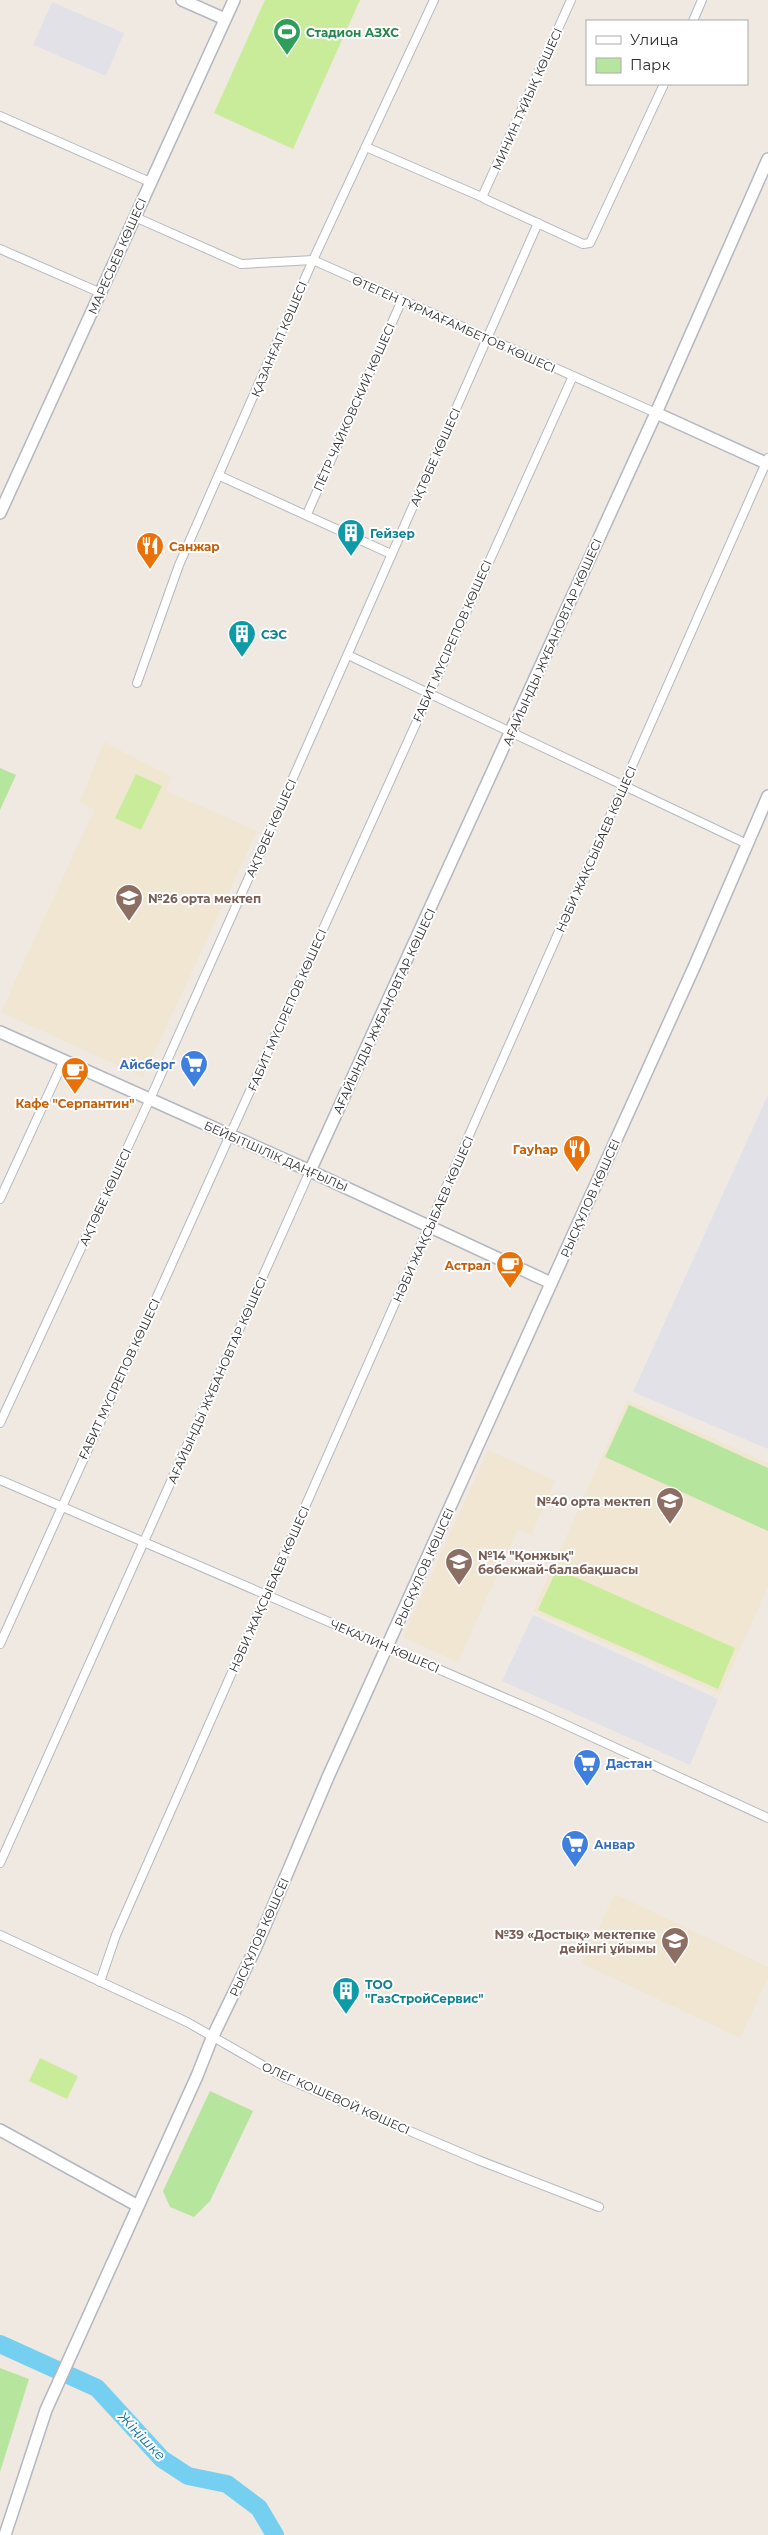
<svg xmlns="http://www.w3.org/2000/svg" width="768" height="2535" font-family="Montserrat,sans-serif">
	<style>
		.industrial { fill: #e3e1e8 }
		.education { fill: #f0e6d1 }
		.green { fill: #b6e59e }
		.pitch { fill: #c9ec9a }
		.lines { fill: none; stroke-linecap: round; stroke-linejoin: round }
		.river { stroke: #75cff0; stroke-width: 18 }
		.street-casing { stroke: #b4b7c1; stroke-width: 10 }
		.secondary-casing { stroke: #b4b7c1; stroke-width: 14 }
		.street { stroke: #fff; stroke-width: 8 }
		.secondary { stroke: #fff; stroke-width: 11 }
		.labels { text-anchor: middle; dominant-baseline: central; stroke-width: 4; stroke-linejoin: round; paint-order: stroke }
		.leisure-label { font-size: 12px; font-weight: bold; fill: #27864d; stroke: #fff; text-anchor: start }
		.street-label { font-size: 12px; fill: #2e2e2e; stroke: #fff }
		.culture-label { font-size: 12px; font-weight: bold; fill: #0d838f; stroke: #fff; text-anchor: start }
		.food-label { font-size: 12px; font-weight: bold; fill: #c56008; stroke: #fff; text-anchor: end }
		.education-label { font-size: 12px; font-weight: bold; fill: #785e54; stroke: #fff; text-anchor: start }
		.shop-label { font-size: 12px; font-weight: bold; fill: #366cbe; stroke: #fff; text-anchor: start }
		.water-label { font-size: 14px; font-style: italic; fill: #0d6fa3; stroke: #fff }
	</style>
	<rect width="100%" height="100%" fill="#efe9e1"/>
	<g class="industrial">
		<polygon points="52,2 124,33 106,76 33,45"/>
		<polygon points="768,1095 768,1449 633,1392"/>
		<polygon points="533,1615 718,1699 690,1765 502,1681"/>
	</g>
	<g class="education">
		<polygon points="104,742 172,777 166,791 257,831 143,1077 1,1012 94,810 80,802"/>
		<polygon points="627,1400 768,1463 768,1586 720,1694 533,1611"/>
		<polygon points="488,1450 555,1481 531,1535 518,1529 458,1662 403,1637"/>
		<polygon points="615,1894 768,1967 768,1978 740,2038 582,1963"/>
	</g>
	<g class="green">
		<polygon points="0,768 16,775 0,810"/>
		<polygon points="629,1405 768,1468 768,1531 605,1457"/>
		<polygon points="210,2091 253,2111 210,2201 194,2217 170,2207 163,2191"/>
		<polygon points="0,2368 29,2379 0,2472"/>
	</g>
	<g class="pitch">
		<polygon points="265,0 360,0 293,149 214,113"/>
		<polygon points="136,774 162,786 141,830 115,818"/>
		<polygon points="557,1569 735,1648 718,1689 538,1610"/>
		<polygon points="40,2058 78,2076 67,2099 29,2081"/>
	</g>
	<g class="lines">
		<polyline class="river" points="0,2344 97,2388 162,2459 188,2476 227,2484 259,2508 275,2535"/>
		<defs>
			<g id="street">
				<polyline points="571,0 483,195 485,199 583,244 590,243 664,84"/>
				<polyline points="693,21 702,0"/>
				<polyline points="0,116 150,182"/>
				<polyline points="366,147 484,198"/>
				<polyline points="135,217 241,264 313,260 656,413"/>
				<polyline points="0,249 101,293"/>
				<polyline points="220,476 391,554"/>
				<polyline points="307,514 402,300"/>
				<polyline points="348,655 747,844"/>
				<polyline points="137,683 179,565 313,260 434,0"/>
				<polyline points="0,1199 64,1060"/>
				<polyline points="0,1423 150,1099 274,821 538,223"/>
				<polyline points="0,1480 540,1713 768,1818"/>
				<polyline points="0,1644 573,376"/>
				<polyline points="0,1863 310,1171"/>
				<polyline points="0,1935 187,2022 285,2078 478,2160 599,2207"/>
				<polyline points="100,1982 116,1935 768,458"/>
			</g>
			<g id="secondary">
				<polyline points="182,0 225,19"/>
				<polyline points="656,413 768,464"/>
				<polyline points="0,513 234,0"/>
				<polyline points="0,1032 310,1171 551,1283"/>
				<polyline points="310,1171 656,413 768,159"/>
				<polyline points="0,2130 138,2206"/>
				<polyline points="5,2535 46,2410 197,2076 212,2038 255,1949 328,1777 695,965 768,796"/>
			</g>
		</defs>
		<use href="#street" class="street-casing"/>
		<use href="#secondary" class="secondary-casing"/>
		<use href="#street" class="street"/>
		<use href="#secondary" class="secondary"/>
	</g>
	<defs>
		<symbol id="stadium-pin" viewBox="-11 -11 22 30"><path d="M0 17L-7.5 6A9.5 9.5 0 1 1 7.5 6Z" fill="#2e9e5b" stroke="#fff"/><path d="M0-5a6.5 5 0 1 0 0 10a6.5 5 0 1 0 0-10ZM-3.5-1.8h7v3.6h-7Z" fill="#fff"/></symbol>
		<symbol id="building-pin" viewBox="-11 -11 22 30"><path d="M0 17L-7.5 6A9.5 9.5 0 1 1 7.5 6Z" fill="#0f9aa8" stroke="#fff"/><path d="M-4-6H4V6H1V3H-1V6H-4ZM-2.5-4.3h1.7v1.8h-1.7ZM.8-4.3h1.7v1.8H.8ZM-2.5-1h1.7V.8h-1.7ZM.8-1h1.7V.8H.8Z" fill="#fff"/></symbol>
		<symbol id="restaurant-pin" viewBox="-11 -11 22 30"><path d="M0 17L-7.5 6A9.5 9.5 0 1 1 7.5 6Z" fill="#e8710a" stroke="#fff"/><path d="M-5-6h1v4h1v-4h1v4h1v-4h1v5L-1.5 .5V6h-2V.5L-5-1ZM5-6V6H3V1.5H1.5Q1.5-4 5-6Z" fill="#fff"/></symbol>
		<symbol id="school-pin" viewBox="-11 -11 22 30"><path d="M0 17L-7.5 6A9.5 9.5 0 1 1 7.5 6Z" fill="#8d6e63" stroke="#fff"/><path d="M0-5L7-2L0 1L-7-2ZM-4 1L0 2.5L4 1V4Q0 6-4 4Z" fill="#fff"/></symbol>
		<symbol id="supermarket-pin" viewBox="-11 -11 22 30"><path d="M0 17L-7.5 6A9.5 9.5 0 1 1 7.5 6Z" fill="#3f7fe0" stroke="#fff"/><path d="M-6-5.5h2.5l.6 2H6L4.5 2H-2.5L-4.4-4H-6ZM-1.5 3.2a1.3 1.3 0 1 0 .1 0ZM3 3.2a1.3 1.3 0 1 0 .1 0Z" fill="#fff"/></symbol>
		<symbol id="cafe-pin" viewBox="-11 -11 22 30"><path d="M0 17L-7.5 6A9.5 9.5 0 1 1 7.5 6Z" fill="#e8710a" stroke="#fff"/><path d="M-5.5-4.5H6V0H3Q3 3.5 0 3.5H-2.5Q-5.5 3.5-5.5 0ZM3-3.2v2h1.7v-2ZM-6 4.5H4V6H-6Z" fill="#fff"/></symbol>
	</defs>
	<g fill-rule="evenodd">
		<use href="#stadium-pin" x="271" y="16" width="32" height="43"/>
		<use href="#building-pin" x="335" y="517" width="32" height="43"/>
		<use href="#restaurant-pin" x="134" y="530" width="32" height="43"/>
		<use href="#building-pin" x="226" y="618" width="32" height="43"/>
		<use href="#school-pin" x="113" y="882" width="32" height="43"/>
		<use href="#supermarket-pin" x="178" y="1048" width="32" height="43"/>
		<use href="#cafe-pin" x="59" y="1055" width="32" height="43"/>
		<use href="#restaurant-pin" x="561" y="1133" width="32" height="43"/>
		<use href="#cafe-pin" x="494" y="1249" width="32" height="43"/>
		<use href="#school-pin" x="654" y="1485" width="32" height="43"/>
		<use href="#school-pin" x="443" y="1546" width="32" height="43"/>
		<use href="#supermarket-pin" x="571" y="1747" width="32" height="43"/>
		<use href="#supermarket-pin" x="559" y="1828" width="32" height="43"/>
		<use href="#school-pin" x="659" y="1925" width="32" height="43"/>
		<use href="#building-pin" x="330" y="1975" width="32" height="43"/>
	</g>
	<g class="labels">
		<g class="leisure-label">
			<text x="306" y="32">Стадион АЗХС</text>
		</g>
		<g class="street-label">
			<text transform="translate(527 99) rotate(-66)">МИНИН ТҰЙЫҚ КӨШЕСІ</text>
			<text transform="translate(117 256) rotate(-66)">МАРЕСЬЕВ КӨШЕСІ</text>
			<text transform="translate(454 324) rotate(24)">ӨТЕГЕН ТҰРМАҒАМБЕТОВ КӨШЕСІ</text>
			<text transform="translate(279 339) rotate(-67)">ҚАЗАНҒАП КӨШЕСІ</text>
			<text transform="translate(354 407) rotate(-66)">ПЁТР ЧАЙКОВСКИЙ КӨШЕСІ</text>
			<text transform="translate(435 457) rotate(-66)">АҚТӨБЕ КӨШЕСІ</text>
			<text transform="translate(452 641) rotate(-66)">ҒАБИТ МҮСІРЕПОВ КӨШЕСІ</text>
			<text transform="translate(552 642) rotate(-66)">АҒАЙЫНДЫ ЖҰБАНОВТАР КӨШЕСІ</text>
			<text transform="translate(271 828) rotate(-66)">АҚТӨБЕ КӨШЕСІ</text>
			<text transform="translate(596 849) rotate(-66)">НӘБИ ЖАҚСЫБАЕВ КӨШЕСІ</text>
			<text transform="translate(287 1010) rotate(-66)">ҒАБИТ МҮСІРЕПОВ КӨШЕСІ</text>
			<text transform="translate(384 1011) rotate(-65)">АҒАЙЫНДЫ ЖҰБАНОВТАР КӨШЕСІ</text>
			<text transform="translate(276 1156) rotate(24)">БЕЙБІТШІЛІК ДАҢҒЫЛЫ</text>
			<text transform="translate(105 1197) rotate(-65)">АҚТӨБЕ КӨШЕСІ</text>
			<text transform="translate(590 1198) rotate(-66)">РЫСҚҰЛОВ КӨШСЕІ</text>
			<text transform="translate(433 1219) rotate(-66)">НӘБИ ЖАҚСЫБАЕВ КӨШЕСІ</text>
			<text transform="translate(119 1379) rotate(-65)">ҒАБИТ МҮСІРЕПОВ КӨШЕСІ</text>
			<text transform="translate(217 1380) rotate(-66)">АҒАЙЫНДЫ ЖҰБАНОВТАР КӨШЕСІ</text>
			<text transform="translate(424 1567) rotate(-66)">РЫСҚҰЛОВ КӨШСЕІ</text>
			<text transform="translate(269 1589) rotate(-66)">НӘБИ ЖАҚСЫБАЕВ КӨШЕСІ</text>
			<text transform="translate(385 1646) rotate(23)">ЧЕКАЛИН КӨШЕСІ</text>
			<text transform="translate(259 1937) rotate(-66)">РЫСҚҰЛОВ КӨШСЕІ</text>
			<text transform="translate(336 2098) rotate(24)">ОЛЕГ КОШЕВОЙ КӨШЕСІ</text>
		</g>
		<g class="culture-label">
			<text x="370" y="533">Гейзер</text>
			<text x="261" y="634">СЭС</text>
			<text x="365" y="1984">ТОО<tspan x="365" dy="14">"ГазСтройСервис"</tspan></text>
		</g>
		<g class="food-label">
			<text x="169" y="546" text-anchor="start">Санжар</text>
			<text x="75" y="1103" text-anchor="middle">Кафе "Серпантин"</text>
			<text x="558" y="1149">Гауhар</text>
			<text x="491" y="1265">Астрал</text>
		</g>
		<g class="education-label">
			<text x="148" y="898">№26 орта мектеп</text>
			<text x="651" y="1501" text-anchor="end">№40 орта мектеп</text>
			<text x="478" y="1555">№14 "Қонжық"<tspan x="478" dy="14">бөбекжай-балабақшасы</tspan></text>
			<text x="656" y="1934" text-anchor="end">№39 «Достық» мектепке<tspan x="656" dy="14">дейінгі ұйымы</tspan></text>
		</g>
		<g class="shop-label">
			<text x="175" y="1064" text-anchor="end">Айсберг</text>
			<text x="606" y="1763">Дастан</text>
			<text x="594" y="1844">Анвар</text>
		</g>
		<g class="water-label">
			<text transform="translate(142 2436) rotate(46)">Жіңішке</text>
		</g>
	</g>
	<rect x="586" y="20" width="162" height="65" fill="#ffffff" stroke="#ababab"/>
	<rect x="596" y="36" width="25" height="8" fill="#ffffff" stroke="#ababab"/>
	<text x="630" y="45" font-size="15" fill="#2e2e2e">Улица</text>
	<rect x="596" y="58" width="25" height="15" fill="#b6e59e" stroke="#ababab"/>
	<text x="630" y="70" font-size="15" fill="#2e2e2e">Парк</text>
</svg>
